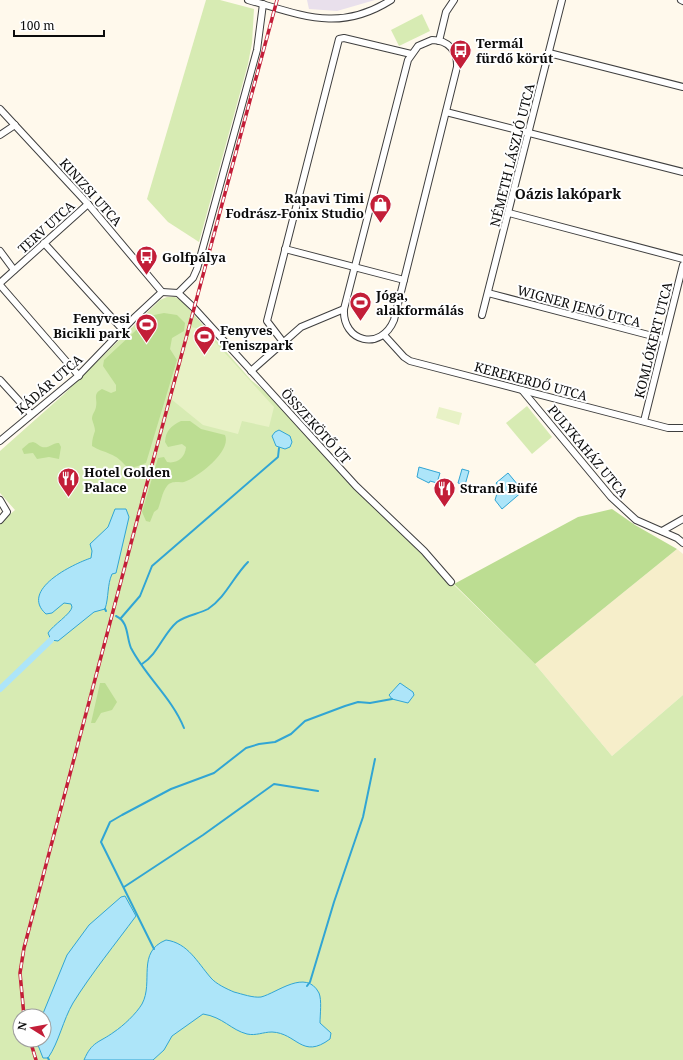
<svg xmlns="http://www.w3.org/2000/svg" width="683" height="1060" font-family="'Noto Serif',serif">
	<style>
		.industrial { fill: #e9e0ec }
		.farmland { fill: #f6eeca }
		.green { fill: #d7ebb3; fill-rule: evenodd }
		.forest { fill: #bcdd92 }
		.pitch { fill: #e8f2c6 }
		.water { fill: #ade5f9; stroke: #31a5d4 }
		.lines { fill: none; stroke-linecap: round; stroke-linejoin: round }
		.stream { stroke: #31a5d4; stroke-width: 2 }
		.canal { stroke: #ade5f9; stroke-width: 6 }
		.minor-casing { stroke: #3f3f3f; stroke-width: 8 }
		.minor { stroke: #fff; stroke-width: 6 }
		.rail-casing { stroke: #c31e38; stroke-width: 3.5 }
		.rail { stroke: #fff; stroke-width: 2; stroke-dasharray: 6; stroke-linecap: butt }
		.labels { text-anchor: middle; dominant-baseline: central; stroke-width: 4; stroke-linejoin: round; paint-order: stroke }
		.poi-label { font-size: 13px; font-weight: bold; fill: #0c0c0c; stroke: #fff; text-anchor: start }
		.street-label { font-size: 13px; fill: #0c0c0c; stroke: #fff }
		.neighbourhood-label { font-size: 14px; font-weight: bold; fill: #0c0c0c; stroke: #fff }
	</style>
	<rect width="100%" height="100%" fill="#fff9ec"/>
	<polygon class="industrial" points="307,0 375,0 337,11 309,9"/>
	<polygon class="farmland" points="677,549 683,554 683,695 612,756 535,664"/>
	<g class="green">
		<polygon points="206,0 220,0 254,9 252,43 248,64 199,242 168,222 147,199"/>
		<polygon points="422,14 430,31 399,46 391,30"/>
		<path d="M167,297H175L182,301L251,380L287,409L451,582L535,664L612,756L683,695V1060H0V523L15,510L0,493V451L63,395L160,300ZM20,1016H44V1040H20Z"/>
		<polygon points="527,406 552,437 532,454 506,423"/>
	</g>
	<g class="forest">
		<path d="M164,313L177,315L185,323L184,331L172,338L170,349L177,360L146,463C120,474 130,462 110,454C104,451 98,450 92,446C92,440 93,437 95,431C95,427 93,423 92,419C92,414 95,412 96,407C98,399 92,394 102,389L111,393L116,391V385L103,366L104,360L146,321L154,315Z"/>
		<path d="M181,421H190L201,429L225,435C232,451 198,477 184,482C179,483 172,480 167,486C162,492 161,502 158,509L154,512L150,522L146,521L142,512L158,458L164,457L167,462C177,464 185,458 186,447L182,444L168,447L165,442C166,430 171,426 181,421Z"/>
		<path d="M33,442C37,443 39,446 42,447C49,449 53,442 59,443L61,447L59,459L49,457L37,459L33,453L24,454L22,449L29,443Z"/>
		<polygon points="612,509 635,525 677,549 535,664 454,584 578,517"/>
		<polygon points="100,683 105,683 117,702 112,710 101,713 95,723 91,723"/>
	</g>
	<g class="pitch">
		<polygon points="191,327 204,330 274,407 269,427 242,421 238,434 203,425 171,399"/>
		<polygon points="439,407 462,413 459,425 436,418"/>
	</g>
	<g class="water">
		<polygon points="279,430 290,436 292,442 290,447 285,449 276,446 272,436 275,432"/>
		<polygon points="419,467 440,473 437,483 430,481 429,483 417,477"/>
		<polygon points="462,469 469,471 465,485 458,483"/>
		<polygon points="508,473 523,491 502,509 495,500 499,487 496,483"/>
		<path d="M115,509H126L129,517L116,573L112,574C107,585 109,597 105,609L94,612L58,641L51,640L48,633C53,625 71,614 72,607L71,604L64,603L52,613L46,614C19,590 73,564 91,558L92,551L90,544L108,527Z"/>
		<polygon points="400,683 413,692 414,695 408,703 392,699 389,695"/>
		<path d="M125,896L136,916C116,943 91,974 73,1003C63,1020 59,1042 48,1058H43L36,1040H44V1016H42L67,955L89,925L121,897Z"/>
		<path d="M166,940C188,943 197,962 211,978C216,984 227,989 234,992C242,994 253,998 261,997C277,993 306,968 319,993C322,1000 320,1015 320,1023L331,1033L330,1039C302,1060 297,1033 272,1032C263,1032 256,1036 247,1034C231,1030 223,1017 203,1014L172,1036L164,1050L153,1060H84C92,1041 99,1043 114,1032C123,1026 136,1014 142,1004C154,982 136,952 166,940Z"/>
	</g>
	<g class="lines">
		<g class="stream">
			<polyline points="105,609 106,611"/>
			<path d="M116,616C129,622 126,636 131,648C146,677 172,698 184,728"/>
			<polyline points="121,618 140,596 152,566 278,457 279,448"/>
			<path d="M142,664C158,654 163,634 177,622C186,615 199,614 208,609C226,597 233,577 248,562"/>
			<polyline points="124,887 203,835 274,784 318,791"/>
			<polyline points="154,949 101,842 110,822 122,815 171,789 214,773 246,748 259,744 275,742 291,734 305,721 345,706 358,702 370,703 392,699"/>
			<polyline points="307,986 310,982 334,902 363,817 375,759"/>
			<polyline points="48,1058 49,1060"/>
		</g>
		<polyline class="canal" points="0,689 51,640"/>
		<defs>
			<g id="minor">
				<path d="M248,0C302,15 339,33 391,0"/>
				<polyline points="681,0 683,1"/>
				<path d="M432,40C448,40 458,51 457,67L394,320C381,352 342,342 344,309L408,60L418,46Z"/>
				<polyline points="439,41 446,12 454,0"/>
				<polyline points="549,53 683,87"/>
				<polyline points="0,109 88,204 162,292"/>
				<polyline points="446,112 683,172"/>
				<polyline points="0,135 15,125"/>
				<polyline points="509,213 683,259"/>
				<polyline points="44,243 123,330"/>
				<polyline points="285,249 404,280"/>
				<polyline points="0,251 14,270"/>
				<polyline points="0,283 88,204"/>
				<polyline points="0,285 79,376"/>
				<polyline points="162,292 178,293 194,308 356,486 424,551 451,582"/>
				<polyline points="178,293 193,278 197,269 257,50 263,4"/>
				<polyline points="488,293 664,339"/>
				<polyline points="482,315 562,0"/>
				<polyline points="384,335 404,357 410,361 668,428 683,428"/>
				<polyline points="283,342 267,321 339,39 344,38 411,54"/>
				<polyline points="251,371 301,327 344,309"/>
				<polyline points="0,380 31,414"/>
				<polyline points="522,390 611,497 636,520 677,538 683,543"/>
				<polyline points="644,421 683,265"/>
				<polyline points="0,441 77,377 134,318 162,292"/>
				<polyline points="0,500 7,512 0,520"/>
				<polyline points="662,531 683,519"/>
			</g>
		</defs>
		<use href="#minor" class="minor-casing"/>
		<use href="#minor" class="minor"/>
		<defs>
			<g id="rail">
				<polyline points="24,1016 20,973 24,948 139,513 277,0"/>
				<polyline points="30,1040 36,1060"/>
			</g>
		</defs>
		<use href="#rail" class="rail-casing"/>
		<use href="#rail" class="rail"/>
	</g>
	<defs>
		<symbol id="bus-pin" viewBox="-11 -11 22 30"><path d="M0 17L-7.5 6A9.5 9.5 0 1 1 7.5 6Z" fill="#c31e38" stroke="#fff"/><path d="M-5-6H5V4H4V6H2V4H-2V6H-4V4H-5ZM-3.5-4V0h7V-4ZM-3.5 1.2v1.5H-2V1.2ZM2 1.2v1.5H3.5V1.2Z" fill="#fff"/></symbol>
		<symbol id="shop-pin" viewBox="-11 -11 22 30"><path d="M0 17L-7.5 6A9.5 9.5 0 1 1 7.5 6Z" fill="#c31e38" stroke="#fff"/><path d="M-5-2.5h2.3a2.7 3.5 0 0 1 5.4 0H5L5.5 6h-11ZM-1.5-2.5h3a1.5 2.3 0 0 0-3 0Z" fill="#fff"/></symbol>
		<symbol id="stadium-pin" viewBox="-11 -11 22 30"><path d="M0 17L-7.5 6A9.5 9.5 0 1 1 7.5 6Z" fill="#c31e38" stroke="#fff"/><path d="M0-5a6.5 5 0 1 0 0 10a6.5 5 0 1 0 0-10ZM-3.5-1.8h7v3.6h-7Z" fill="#fff"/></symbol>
		<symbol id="restaurant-pin" viewBox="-11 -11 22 30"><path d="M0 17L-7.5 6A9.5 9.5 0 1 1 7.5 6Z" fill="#c31e38" stroke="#fff"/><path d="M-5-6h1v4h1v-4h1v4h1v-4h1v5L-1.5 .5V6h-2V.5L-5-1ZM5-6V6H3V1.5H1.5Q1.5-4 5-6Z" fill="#fff"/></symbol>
	</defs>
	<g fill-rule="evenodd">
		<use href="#bus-pin" x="448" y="38" width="25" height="34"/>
		<use href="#shop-pin" x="368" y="192" width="25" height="34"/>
		<use href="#bus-pin" x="134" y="244" width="25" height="34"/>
		<use href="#stadium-pin" x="348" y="290" width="25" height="34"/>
		<use href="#stadium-pin" x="134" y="312" width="25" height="34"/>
		<use href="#stadium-pin" x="192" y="324" width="25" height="34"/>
		<use href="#restaurant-pin" x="56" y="466" width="25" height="34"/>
		<use href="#restaurant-pin" x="432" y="476" width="25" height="34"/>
	</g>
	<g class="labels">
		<g class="poi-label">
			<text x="476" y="43">Termál<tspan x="476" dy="15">fürdő körút</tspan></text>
			<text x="364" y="198" text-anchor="end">Rapavi Timi<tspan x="364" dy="15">Fodrász-Fonix Studio</tspan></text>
			<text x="162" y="257">Golfpálya</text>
			<text x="376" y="295">Jóga,<tspan x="376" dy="15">alakformálás</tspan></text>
			<text x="130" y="318" text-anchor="end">Fenyvesi<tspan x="130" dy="15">Bicikli park</tspan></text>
			<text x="220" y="330">Fenyves<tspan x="220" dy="15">Teniszpark</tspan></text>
			<text x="84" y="472">Hotel Golden<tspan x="84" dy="15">Palace</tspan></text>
			<text x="460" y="488">Strand Büfé</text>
		</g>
		<g class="street-label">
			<text transform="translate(512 155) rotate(-76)">NÉMETH LÁSZLÓ UTCA</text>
			<text transform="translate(91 192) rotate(48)">KINIZSI UTCA</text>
			<text transform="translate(46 227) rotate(-42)">TERV UTCA</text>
			<text transform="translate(579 306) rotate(15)">WIGNER JENŐ UTCA</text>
			<text transform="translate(653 340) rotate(-76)">KOMLÓKERT UTCA</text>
			<text transform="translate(531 381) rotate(15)">KEREKERDŐ UTCA</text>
			<text transform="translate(49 384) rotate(-41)">KÁDÁR UTCA</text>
			<text transform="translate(316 426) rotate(48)">ÖSSZEKÖTŐ ÚT</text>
			<text transform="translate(588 451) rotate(50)">PULYKAHÁZ UTCA</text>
		</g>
		<g class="neighbourhood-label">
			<text x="568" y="193">Oázis lakópark</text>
		</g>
	</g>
	<g transform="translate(32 1028) rotate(281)"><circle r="19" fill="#ffffff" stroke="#9e9e9e"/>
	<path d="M0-3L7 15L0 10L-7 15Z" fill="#c31e38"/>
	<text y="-6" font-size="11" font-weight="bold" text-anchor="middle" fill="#0c0c0c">N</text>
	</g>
	<path d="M14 30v6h90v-6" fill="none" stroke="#0c0c0c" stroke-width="2"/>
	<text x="20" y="30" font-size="12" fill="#0c0c0c" stroke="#ffffff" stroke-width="3" paint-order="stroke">100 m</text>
</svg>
